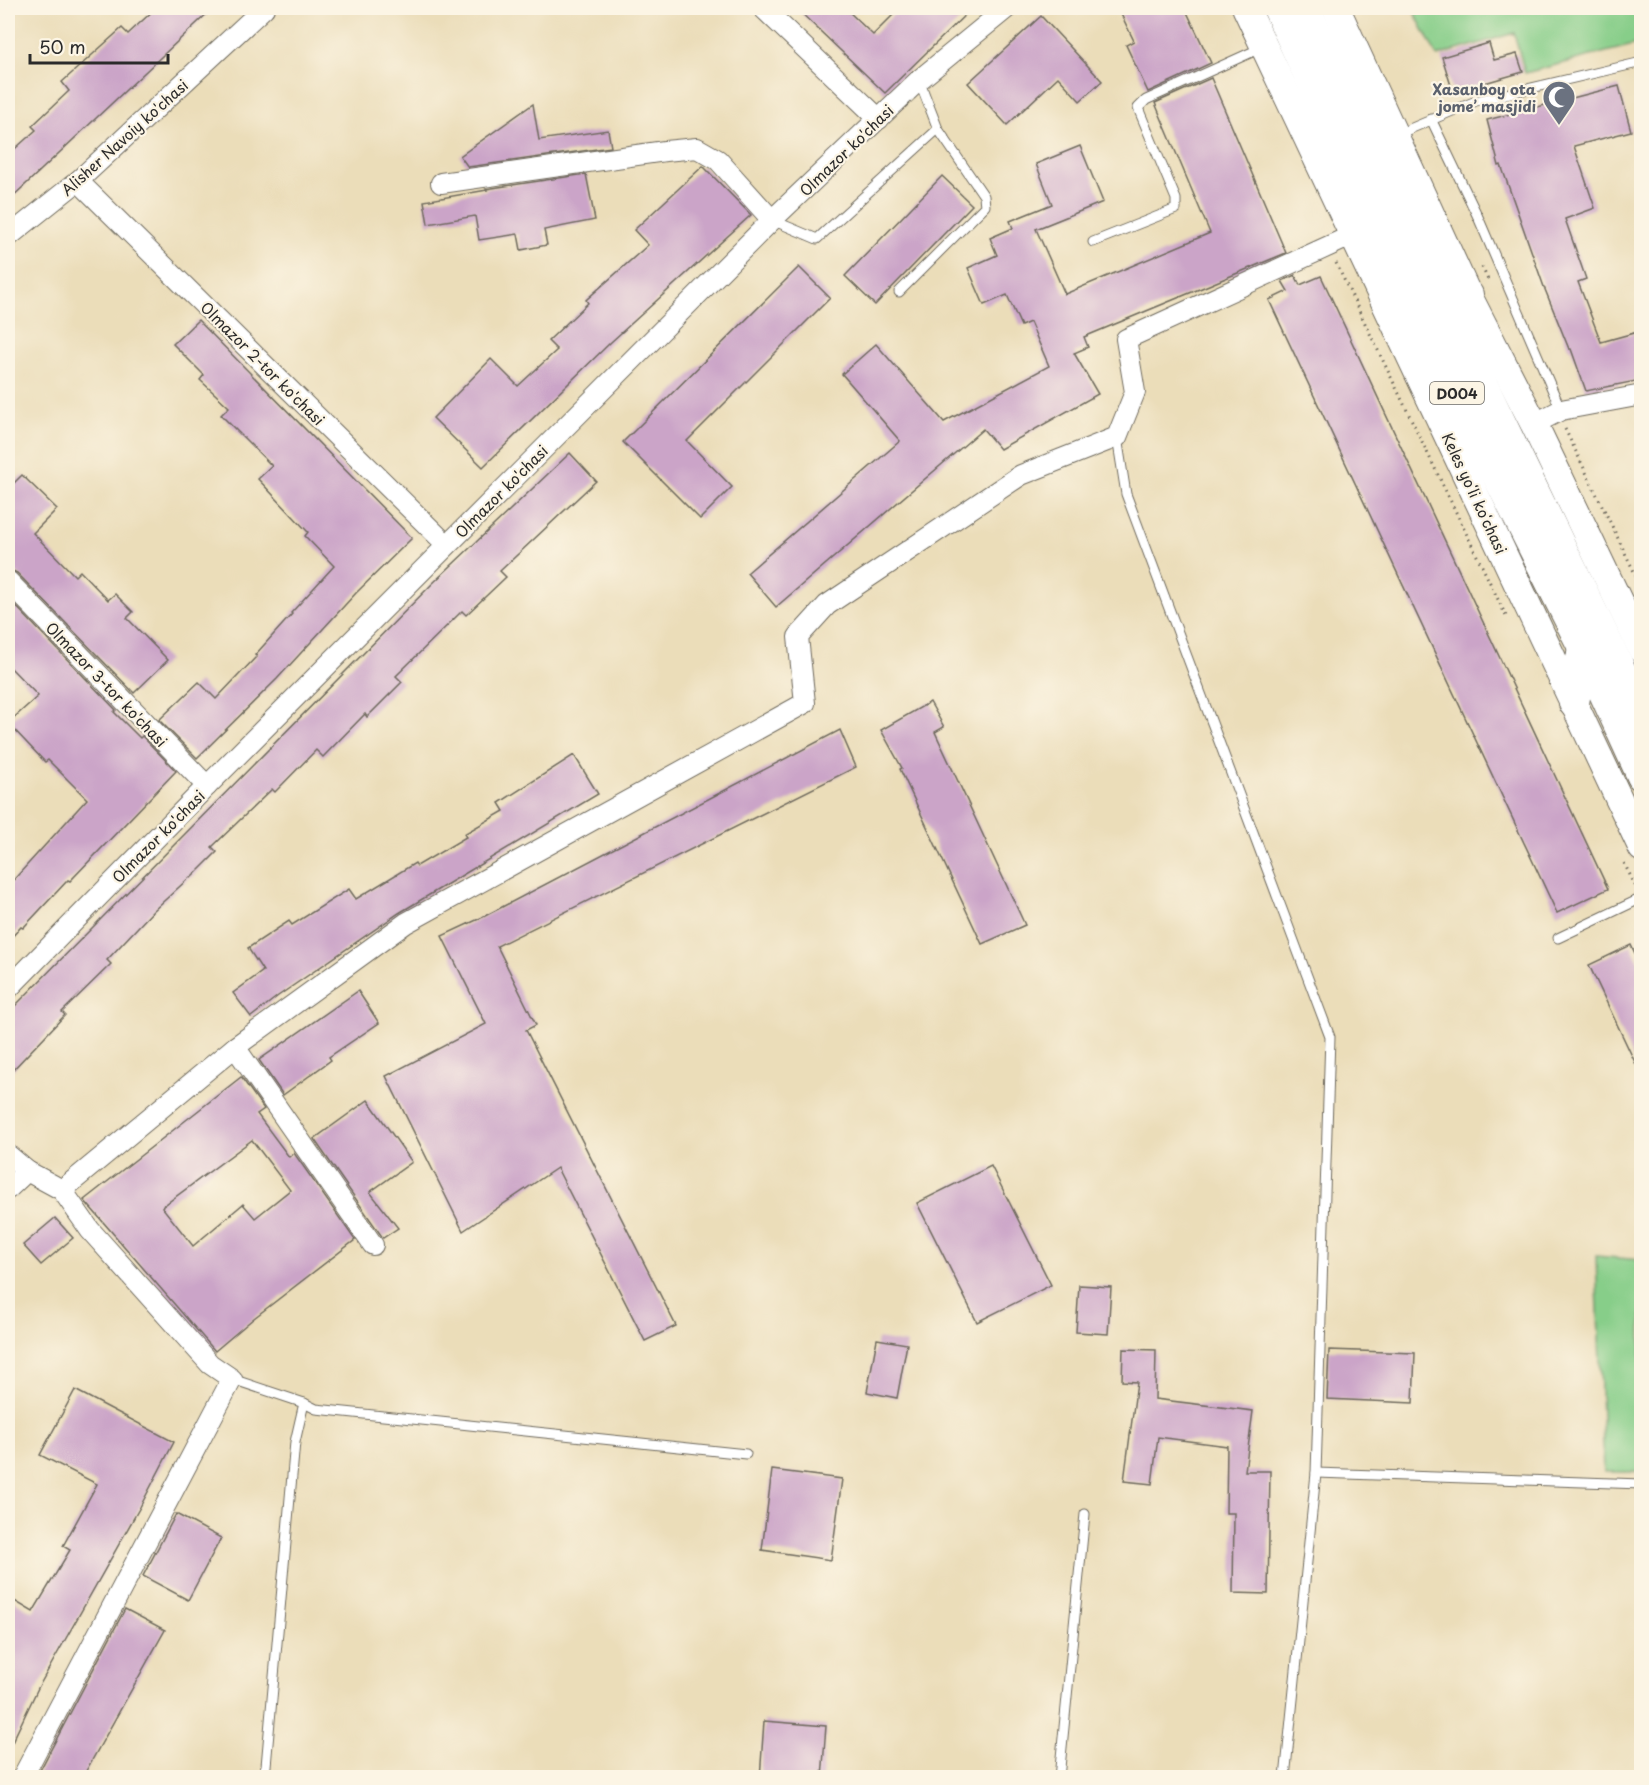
<svg xmlns="http://www.w3.org/2000/svg" width="1649" height="1785" font-family="'Playpen Sans',sans-serif">
	<style>
		.green { fill: #87ce89; stroke: #597c5a; stroke-width: 1.5 }
		.building { fill: #cba4c8; fill-rule: evenodd }
		.lines { fill: none; stroke-linecap: round; stroke-linejoin: round }
		.lane-casing { stroke: #6e695d; stroke-width: 11 }
		.street-casing { stroke: #6e695d; stroke-width: 22 }
		.secondary-casing { stroke: #6e695d; stroke-width: 29 }
		.primary-casing { stroke: #6e695d; stroke-width: 32 }
		.path { stroke: #6e695d; stroke-width: 3; stroke-dasharray: 1.5 4.5; stroke-linecap: butt }
		.lane { stroke: #fff; stroke-width: 9 }
		.street { stroke: #fff; stroke-width: 20 }
		.secondary { stroke: #fff; stroke-width: 27 }
		.primary { stroke: #fff; stroke-width: 30 }
		.labels { text-anchor: middle; dominant-baseline: central; stroke-width: 4.5; stroke-linejoin: round; paint-order: stroke }
		.shield { fill: #fcf5e5; stroke: #6a6863; stroke-width: 1.5 }
		.shield-label { font-size: 14px; font-weight: bold; fill: #2b2b2b }
		.worship-label { font-size: 15px; font-weight: bold; fill: #5b616d; stroke: #fcf5e5; text-anchor: end }
		.street-label { font-size: 15px; fill: #2b2b2b; stroke: #fcf5e5 }
	</style>
	<rect width="100%" height="100%" fill="#fcf5e5"/>
	<filter id="ink" filterUnits="userSpaceOnUse"><feTurbulence type="fractalNoise" baseFrequency=".0167" numOctaves="2"/><feDisplacementMap in="SourceGraphic" scale="12" xChannelSelector="R" yChannelSelector="G"/><feConvolveMatrix kernelMatrix="1 2 1 2 8 2 1 2 1" color-interpolation-filters="sRGB"/></filter>
	<filter id="wash" filterUnits="userSpaceOnUse"><feTurbulence type="fractalNoise" baseFrequency=".008" numOctaves="4" result="noise"/><feDisplacementMap in="SourceGraphic" scale="24" xChannelSelector="R" yChannelSelector="G"/><feGaussianBlur stdDeviation="1.35" result="paint"/><feColorMatrix in="noise" values="0 0 0 0 0 0 0 0 0 0 0 0 0 0 0 0 0 1.4 0 .05"/><feComposite in="paint" operator="in"/></filter>
	<g filter="url(#wash)">
		<rect width="100%" height="100%" fill="#ebddb9"/>
		<g class="green">
			<polygon points="1412,8 1641,8 1641,43 1525,73 1514,33 1437,56"/>
			<polygon points="1596,1256 1641,1260 1641,1472 1604,1472"/>
		</g>
		<g id="blocks">
			<g class="building">
				<polygon points="156,8 213,8 8,201 8,155 36,130 32,126 69,91 62,82 122,28 128,34"/>
				<polygon points="796,8 845,8 873,35 900,8 972,8 885,93"/>
				<polygon points="1118,8 1185,8 1211,63 1148,92 1126,45 1134,41"/>
				<polygon points="1041,16 1102,81 1080,101 1058,77 1007,125 968,83"/>
				<polygon points="1489,43 1494,60 1517,54 1523,72 1453,92 1442,57"/>
				<polygon points="1211,78 1286,253 1084,337 1088,347 1074,353 1098,394 1000,449 983,429 776,607 747,573 900,441 842,374 876,344 944,422 1049,366 1030,322 1021,326 1007,295 984,305 968,268 997,255 990,238 1013,228 1010,221 1052,204 1036,164 1080,146 1103,202 1036,229 1065,294 1210,233 1155,103"/>
				<polygon points="1619,86 1631,131 1574,146 1595,208 1565,219 1586,279 1578,282 1601,342 1641,331 1641,380 1586,391 1571,349 1569,349 1544,287 1501,165 1499,166 1487,120"/>
				<polygon points="533,104 539,140 608,130 611,147 468,167 460,156"/>
				<polygon points="703,166 751,215 611,342 483,467 433,418 491,359 518,386 557,350 548,341 588,303 586,300 648,245 634,230"/>
				<polygon points="586,174 595,220 544,230 547,245 521,250 518,234 479,240 475,216 428,224 424,201 487,190 486,189"/>
				<polygon points="942,176 972,205 875,305 845,276"/>
				<polygon points="799,267 830,298 687,441 732,487 700,519 623,442"/>
				<polygon points="1295,275 1300,285 1321,276 1608,889 1557,913 1269,300 1288,291 1282,281"/>
				<polygon points="198,320 412,538 356,593 277,679 197,758 159,720 199,682 216,699 257,656 255,655 292,614 291,613 334,566 305,536 308,532 258,479 272,466 221,415 229,407 200,380 204,375 173,344"/>
				<polygon points="570,453 596,481 500,571 506,577 466,615 462,611 396,676 402,682 367,717 365,714 323,757 316,750 275,792 272,789 212,847 217,852 191,878 190,877 153,911 107,960 111,964 62,1012 65,1015 8,1075 8,1013 432,584"/>
				<polygon points="22,475 57,509 33,533 75,576 80,571 108,600 115,594 133,612 127,618 168,660 134,693 17,573 8,569 8,489"/>
				<polygon points="8,598 116,710 114,712 140,738 142,736 176,771 70,881 68,880 23,928 21,927 8,941 8,886 87,799 48,760 45,762 8,723 38,696 8,665"/>
				<polygon points="930,702 944,727 935,732 1025,925 982,944 900,769 902,768 881,730"/>
				<polygon points="840,730 856,767 497,946 536,1025 526,1030 676,1326 645,1341 557,1168 463,1231 386,1076 486,1024 442,936 483,917"/>
				<polygon points="574,755 598,794 399,913 278,996 251,1017 233,993 263,971 248,948 289,921 292,925 349,889 356,899 415,863 417,866 466,837 464,834 504,811 499,803"/>
				<polygon points="1631,945 1641,966 1641,1075 1589,965"/>
				<polygon points="358,991 379,1023 329,1057 331,1060 283,1095 259,1060"/>
				<path d="M241,1077L264,1109L257,1114L289,1157L294,1153L355,1240L254,1318L215,1351L84,1200ZM252,1140L290,1190L255,1218L243,1204L193,1246L162,1207Z"/>
				<polygon points="368,1100 412,1162 370,1192 398,1228 383,1238 314,1139"/>
				<polygon points="991,1166 1051,1285 977,1322 917,1203"/>
				<polygon points="55,1218 73,1238 41,1265 23,1245"/>
				<polygon points="1079,1285 1111,1287 1108,1334 1076,1332"/>
				<polygon points="877,1339 907,1344 897,1398 867,1392"/>
				<polygon points="1123,1349 1156,1350 1155,1399 1253,1411 1245,1471 1270,1471 1268,1594 1233,1593 1234,1513 1226,1513 1227,1446 1158,1437 1152,1484 1124,1481 1137,1382 1122,1381"/>
				<polygon points="1329,1350 1415,1353 1413,1403 1327,1399"/>
				<polygon points="75,1390 174,1442 140,1507 38,1688 8,1751 8,1597 33,1612 70,1550 63,1546 97,1484 40,1455"/>
				<polygon points="772,1470 842,1479 831,1560 762,1550"/>
				<polygon points="176,1514 221,1538 188,1600 143,1576"/>
				<polygon points="125,1609 165,1630 82,1778 36,1778"/>
				<polygon points="764,1721 826,1726 822,1778 760,1778"/>
			</g>
		</g>
	</g>
	<g filter="url(#ink)">
		<use href="#blocks" fill-opacity="0" stroke="#6e695d" stroke-width="1.5"/>
		<g class="lines">
			<defs>
				<g id="lane">
					<polyline points="1431,119 1478,217 1561,410"/>
					<polyline points="1398,134 1476,101 1642,62"/>
					<polyline points="772,220 817,239 938,129 919,80"/>
					<polyline points="1093,242 1176,209 1176,199 1138,108 1146,100 1261,48"/>
					<polyline points="899,292 985,206 984,196 938,129"/>
					<polyline points="1117,437 1126,494 1330,1037 1316,1473 1285,1778"/>
					<polyline points="1558,938 1642,898"/>
					<polyline points="232,1379 304,1403"/>
					<polyline points="1316,1473 1642,1484"/>
					<polyline points="261,1778 266,1766 295,1442 304,1403 316,1409 746,1454"/>
					<polyline points="1059,1778 1085,1514"/>
				</g>
				<g id="street">
					<polyline points="763,8 879,119"/>
					<polyline points="78,181 447,545"/>
					<polyline points="441,183 665,151 697,148 718,160 772,220"/>
					<polyline points="8,237 78,181 264,8"/>
					<polyline points="1534,424 1561,410 1642,395"/>
					<polyline points="8,581 207,786"/>
					<polyline points="8,989 207,786 772,220 919,80 1007,8"/>
					<polyline points="235,1047 373,1245"/>
					<polyline points="8,1155 27,1171 62,1190 90,1230 210,1364 232,1379 22,1778"/>
					<polyline points="8,1189 27,1171"/>
					<polyline points="62,1190 235,1047 406,923 805,703 798,637 827,605 1021,475 1117,437 1135,392 1126,339 1353,235"/>
				</g>
				<g id="secondary">
					<polyline points="1246,8 1642,848"/>
					<polyline points="1336,8 1468,295 1534,424 1642,650"/>
				</g>
				<g id="primary">
					<polyline points="1278,8 1377,226 1481,443 1583,647 1642,776"/>
					<polyline points="1305,8 1472,363 1642,714"/>
					<polyline points="1468,295 1471,348"/>
					<polyline points="1574,703 1583,647"/>
				</g>
			</defs>
			<use href="#lane" class="lane-casing"/>
			<use href="#street" class="street-casing"/>
			<use href="#secondary" class="secondary-casing"/>
			<use href="#primary" class="primary-casing"/>
			<g class="path">
				<polyline points="1336,263 1506,616"/>
				<polyline points="1482,267 1488,280"/>
				<polyline points="1565,429 1642,588"/>
				<polyline points="1624,863 1636,887"/>
			</g>
			<use href="#lane" class="lane"/>
			<use href="#street" class="street"/>
			<use href="#secondary" class="secondary"/>
			<use href="#primary" class="primary"/>
		</g>
	</g>
	<defs>
		<symbol id="mosque-pin" viewBox="-11 -11 22 30"><path d="M0 17L-7.5 6A9.5 9.5 0 1 1 7.5 6Z" fill="#6b7280" stroke="#fcf5e5"/><path d="M3.5-4.9A6 6 0 1 0 3.5 4.9A5 5 0 1 1 3.5-4.9Z" fill="#fff"/></symbol>
	</defs>
	<g fill-rule="evenodd">
		<use href="#mosque-pin" x="1540" y="78" width="38" height="52"/>
	</g>
	<g class="labels">
		<rect class="shield" x="1430" y="382" width="54" height="22" rx="4.5"/>
		<g class="shield-label">
			<text x="1457" y="393">D004</text>
		</g>
		<g class="worship-label">
			<text x="1536" y="88">Xasanboy ota<tspan x="1536" dy="17">jome’ masjidi</tspan></text>
		</g>
		<g class="street-label">
			<text transform="translate(124 137) rotate(-42)">Alisher Navoiy ko'chasi</text>
			<text transform="translate(846 150) rotate(-44)">Olmazor ko'chasi</text>
			<text transform="translate(263 363) rotate(45)">Olmazor 2-tor ko'chasi</text>
			<text transform="translate(501 491) rotate(-45)">Olmazor ko'chasi</text>
			<text transform="translate(1475 493) rotate(65)">Keles yoʻli koʻchasi</text>
			<text transform="translate(107 684) rotate(46)">Olmazor 3-tor ko'chasi</text>
			<text transform="translate(158 836) rotate(-45)">Olmazor ko'chasi</text>
		</g>
	</g>
	<rect width="1649" height="1785" fill="none" stroke="#fcf5e5" stroke-width="30"/>
	<path d="M30 54v9h138v-9" fill="none" stroke="#2b2b2b" stroke-width="3"/>
	<text x="39" y="54" font-size="18" fill="#2b2b2b" stroke="#fcf5e5" stroke-width="4.5" paint-order="stroke">50 m</text>
</svg>
